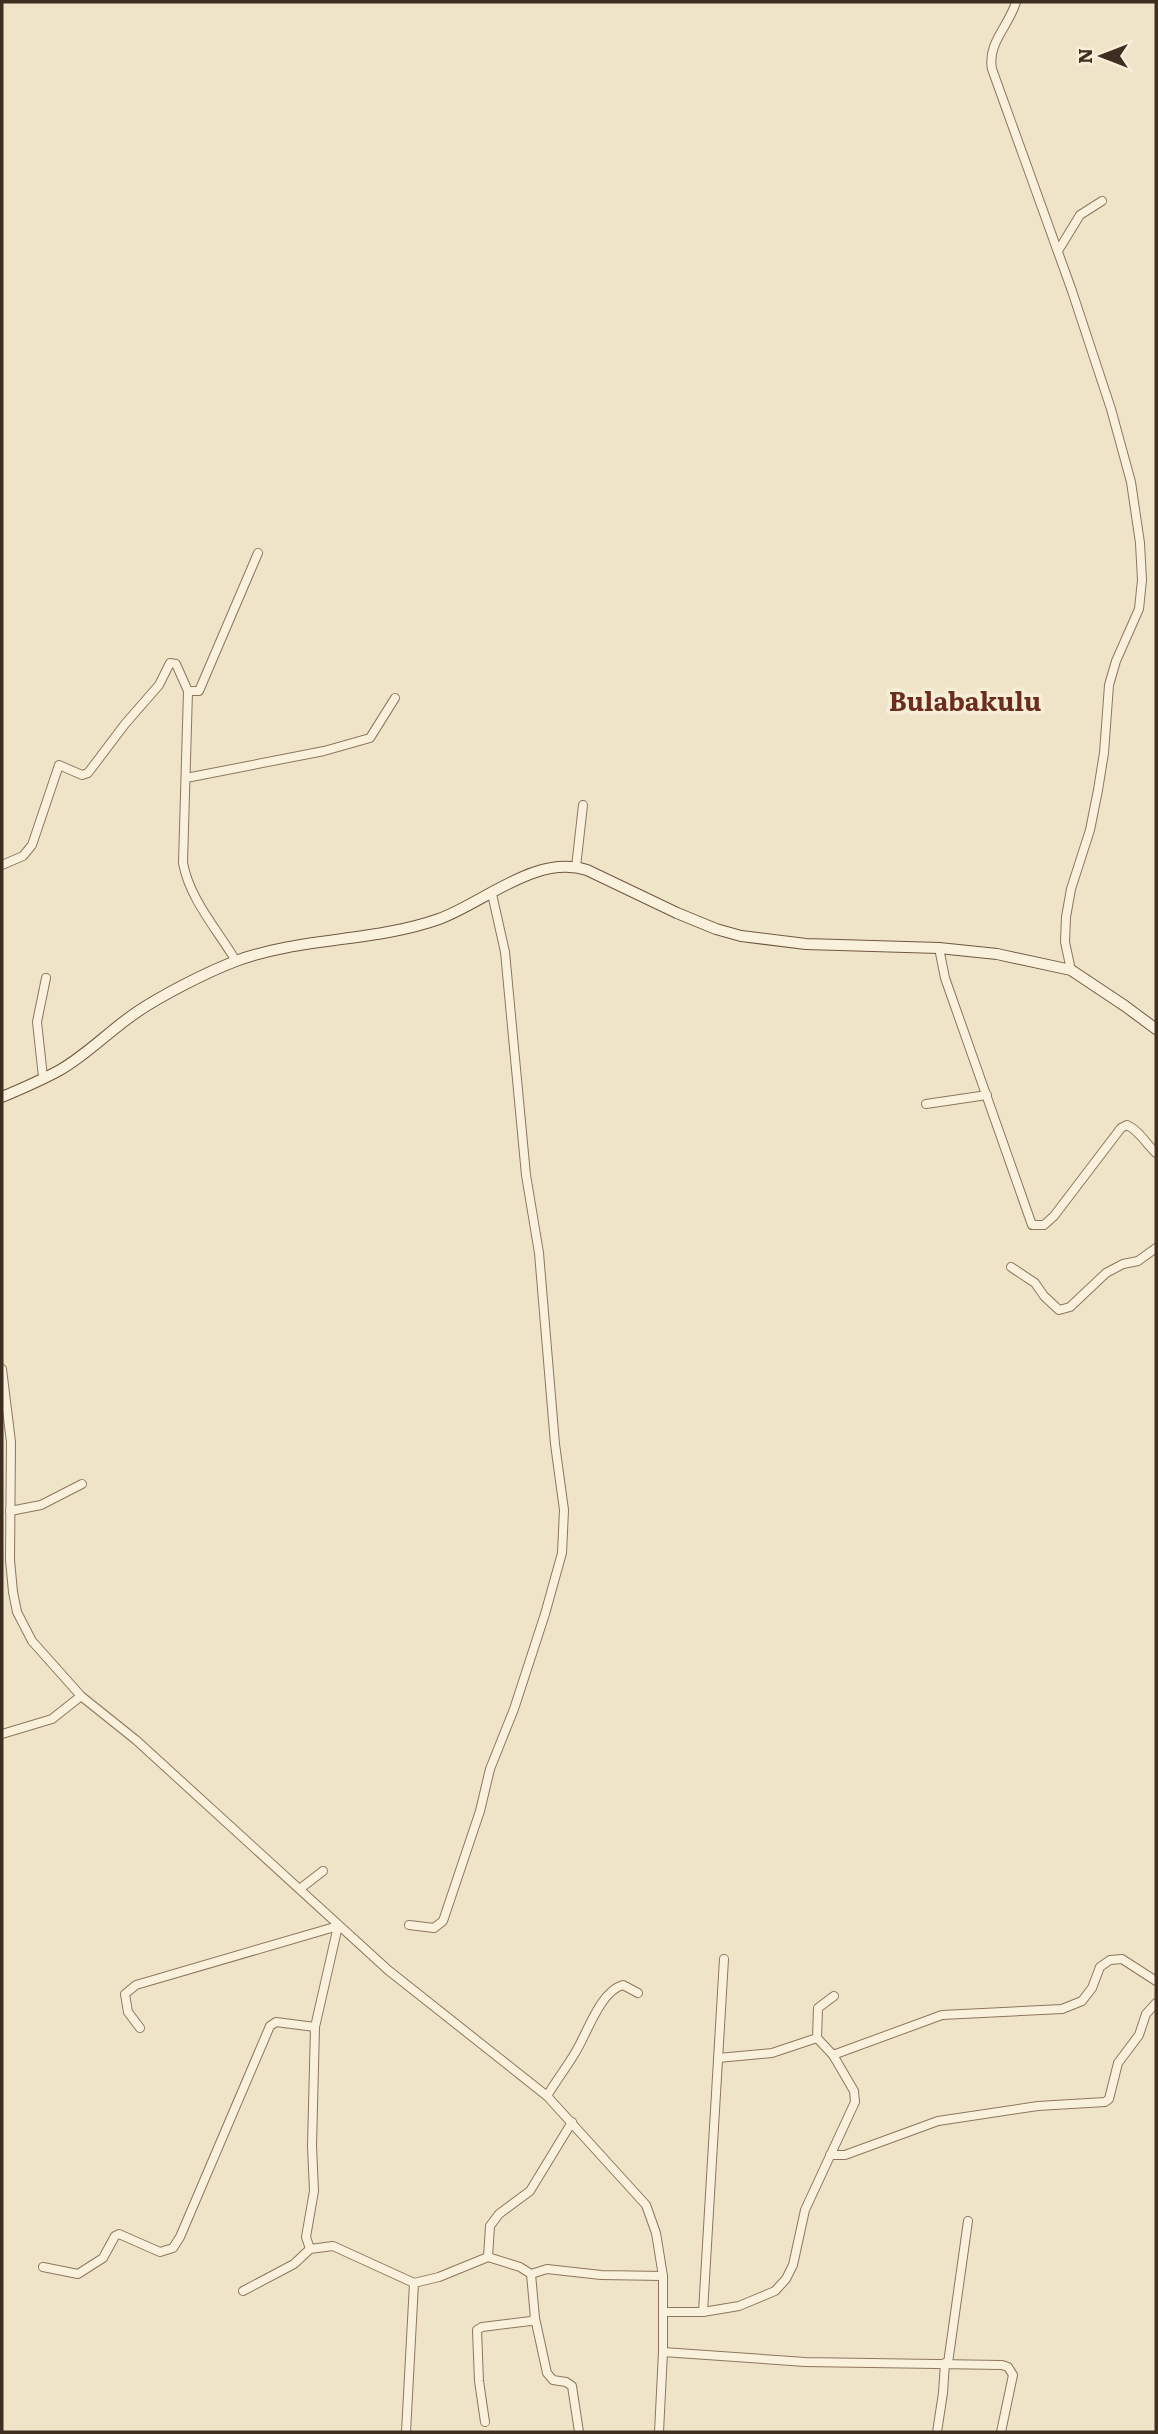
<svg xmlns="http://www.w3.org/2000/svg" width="1158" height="2434" font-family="Literata,serif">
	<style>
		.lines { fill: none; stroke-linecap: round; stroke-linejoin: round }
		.street-casing { stroke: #8d765c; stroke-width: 10 }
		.secondary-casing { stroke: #6f573f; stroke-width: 12 }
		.street { stroke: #faf1dc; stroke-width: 8 }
		.secondary { stroke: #faf1dc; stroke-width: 10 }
		.labels { text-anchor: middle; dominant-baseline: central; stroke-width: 7; stroke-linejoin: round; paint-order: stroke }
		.quarter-label { font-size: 26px; font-weight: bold; fill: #6b2e1e; stroke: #f7eed8 }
	</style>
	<rect width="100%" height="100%" fill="#f0e4c8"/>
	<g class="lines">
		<defs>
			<g id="street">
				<path d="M1016,2C1009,26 987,43 992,69L1072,291L1111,409L1131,482L1140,543L1142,580L1139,609L1116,661L1109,685L1104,753L1098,790L1090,830L1071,889L1066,917L1065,942L1071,970"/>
				<polyline points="1058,251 1080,215 1102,201"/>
				<path d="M188,691L183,863C190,900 217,929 236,961"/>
				<polyline points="186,778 324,751 370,738 395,698"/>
				<polyline points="2,865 23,856 32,845 59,765 82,775 88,773 125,724 159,685 170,663 176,664 188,691 199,691 258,553"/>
				<polyline points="576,867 583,805"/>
				<path d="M939,948L945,978L1032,1225H1044L1054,1216L1121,1128L1127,1125C1140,1131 1146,1144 1156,1153"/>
				<polyline points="43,1077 37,1022 46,978"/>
				<polyline points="926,1104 987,1095"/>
				<polyline points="1011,1267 1035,1283 1044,1296 1059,1310 1070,1307 1106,1273 1123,1264 1138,1261 1156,1248"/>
				<polyline points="2,1369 11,1442 10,1560 13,1592 17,1612 32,1641 81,1696 136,1740 388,1970 547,2096 646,2205 656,2233 663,2276 663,2352 659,2432"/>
				<polyline points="10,1511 41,1505 82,1484"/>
				<polyline points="2,1734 52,1719 81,1696"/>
				<polyline points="301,1888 323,1871"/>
				<polyline points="409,1925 434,1928 443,1921 480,1811 490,1769 514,1709 545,1614 562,1553 564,1510 555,1444 539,1253 526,1175 505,952 492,894"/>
				<polyline points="140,2028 128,2012 125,1994 136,1985 338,1926 315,2027 312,2146 314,2191 306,2237 310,2249"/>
				<polyline points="817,2038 833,2055"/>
				<polyline points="718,2058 772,2053 817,2038 818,2008 834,1996"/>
				<path d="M547,2096C556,2081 566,2068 575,2053C587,2034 600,1991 623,1985L638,1993"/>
				<polyline points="830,2155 845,2155 938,2121 1038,2106 1105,2102 1109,2099 1118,2063 1139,2035 1146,2014 1156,2003"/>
				<polyline points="43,2267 78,2274 103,2258 115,2236 119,2234 160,2252 173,2248 180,2237 270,2026 276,2022 315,2027"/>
				<polyline points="531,2274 547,2269 601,2275 663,2276"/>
				<polyline points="243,2291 294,2264 310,2249 333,2246 414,2283"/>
				<polyline points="664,2312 703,2312 739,2306 775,2291 786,2279 793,2265 805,2210 855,2102 854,2091 833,2055 942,2015 1062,2009 1082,2001 1092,1988 1100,1967 1110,1960 1122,1959 1156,1981"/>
				<polyline points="703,2312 724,1959"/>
				<polyline points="535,2318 547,2373 553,2380 566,2382 572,2386 579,2432"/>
				<polyline points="663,2352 805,2362 1002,2365 1008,2367 1013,2375 1001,2432"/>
				<polyline points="948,2363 968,2221"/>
				<polyline points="485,2422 479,2381 477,2330 482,2327 531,2321 535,2318 531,2274 520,2267 488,2257"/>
				<polyline points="406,2432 414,2283 439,2277 488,2257 490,2226 499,2214 530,2191 572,2122"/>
				<polyline points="937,2432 943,2393 945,2363"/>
			</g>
			<path id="secondary" d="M2,1097C21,1089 42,1080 60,1070C88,1054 110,1030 137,1012C162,995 207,972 236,961C301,937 374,942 439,919C485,902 536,854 587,870L677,913L716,929L741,936L806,944L939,948L997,954L1071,970L1125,1006L1156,1029"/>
		</defs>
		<use href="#street" class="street-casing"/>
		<use href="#secondary" class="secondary-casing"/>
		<use href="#street" class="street"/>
		<use href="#secondary" class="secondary"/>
	</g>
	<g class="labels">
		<g class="quarter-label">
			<text x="965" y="699">Bulabakulu</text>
		</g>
	</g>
	<rect width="1158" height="2434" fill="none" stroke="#3d2e20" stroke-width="7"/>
	<g transform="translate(1102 56) rotate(270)" stroke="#f7eed8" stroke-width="5" paint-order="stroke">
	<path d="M0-5L12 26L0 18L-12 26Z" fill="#3d2e20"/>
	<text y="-10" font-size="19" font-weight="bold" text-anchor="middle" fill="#3d2e20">N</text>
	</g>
</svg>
